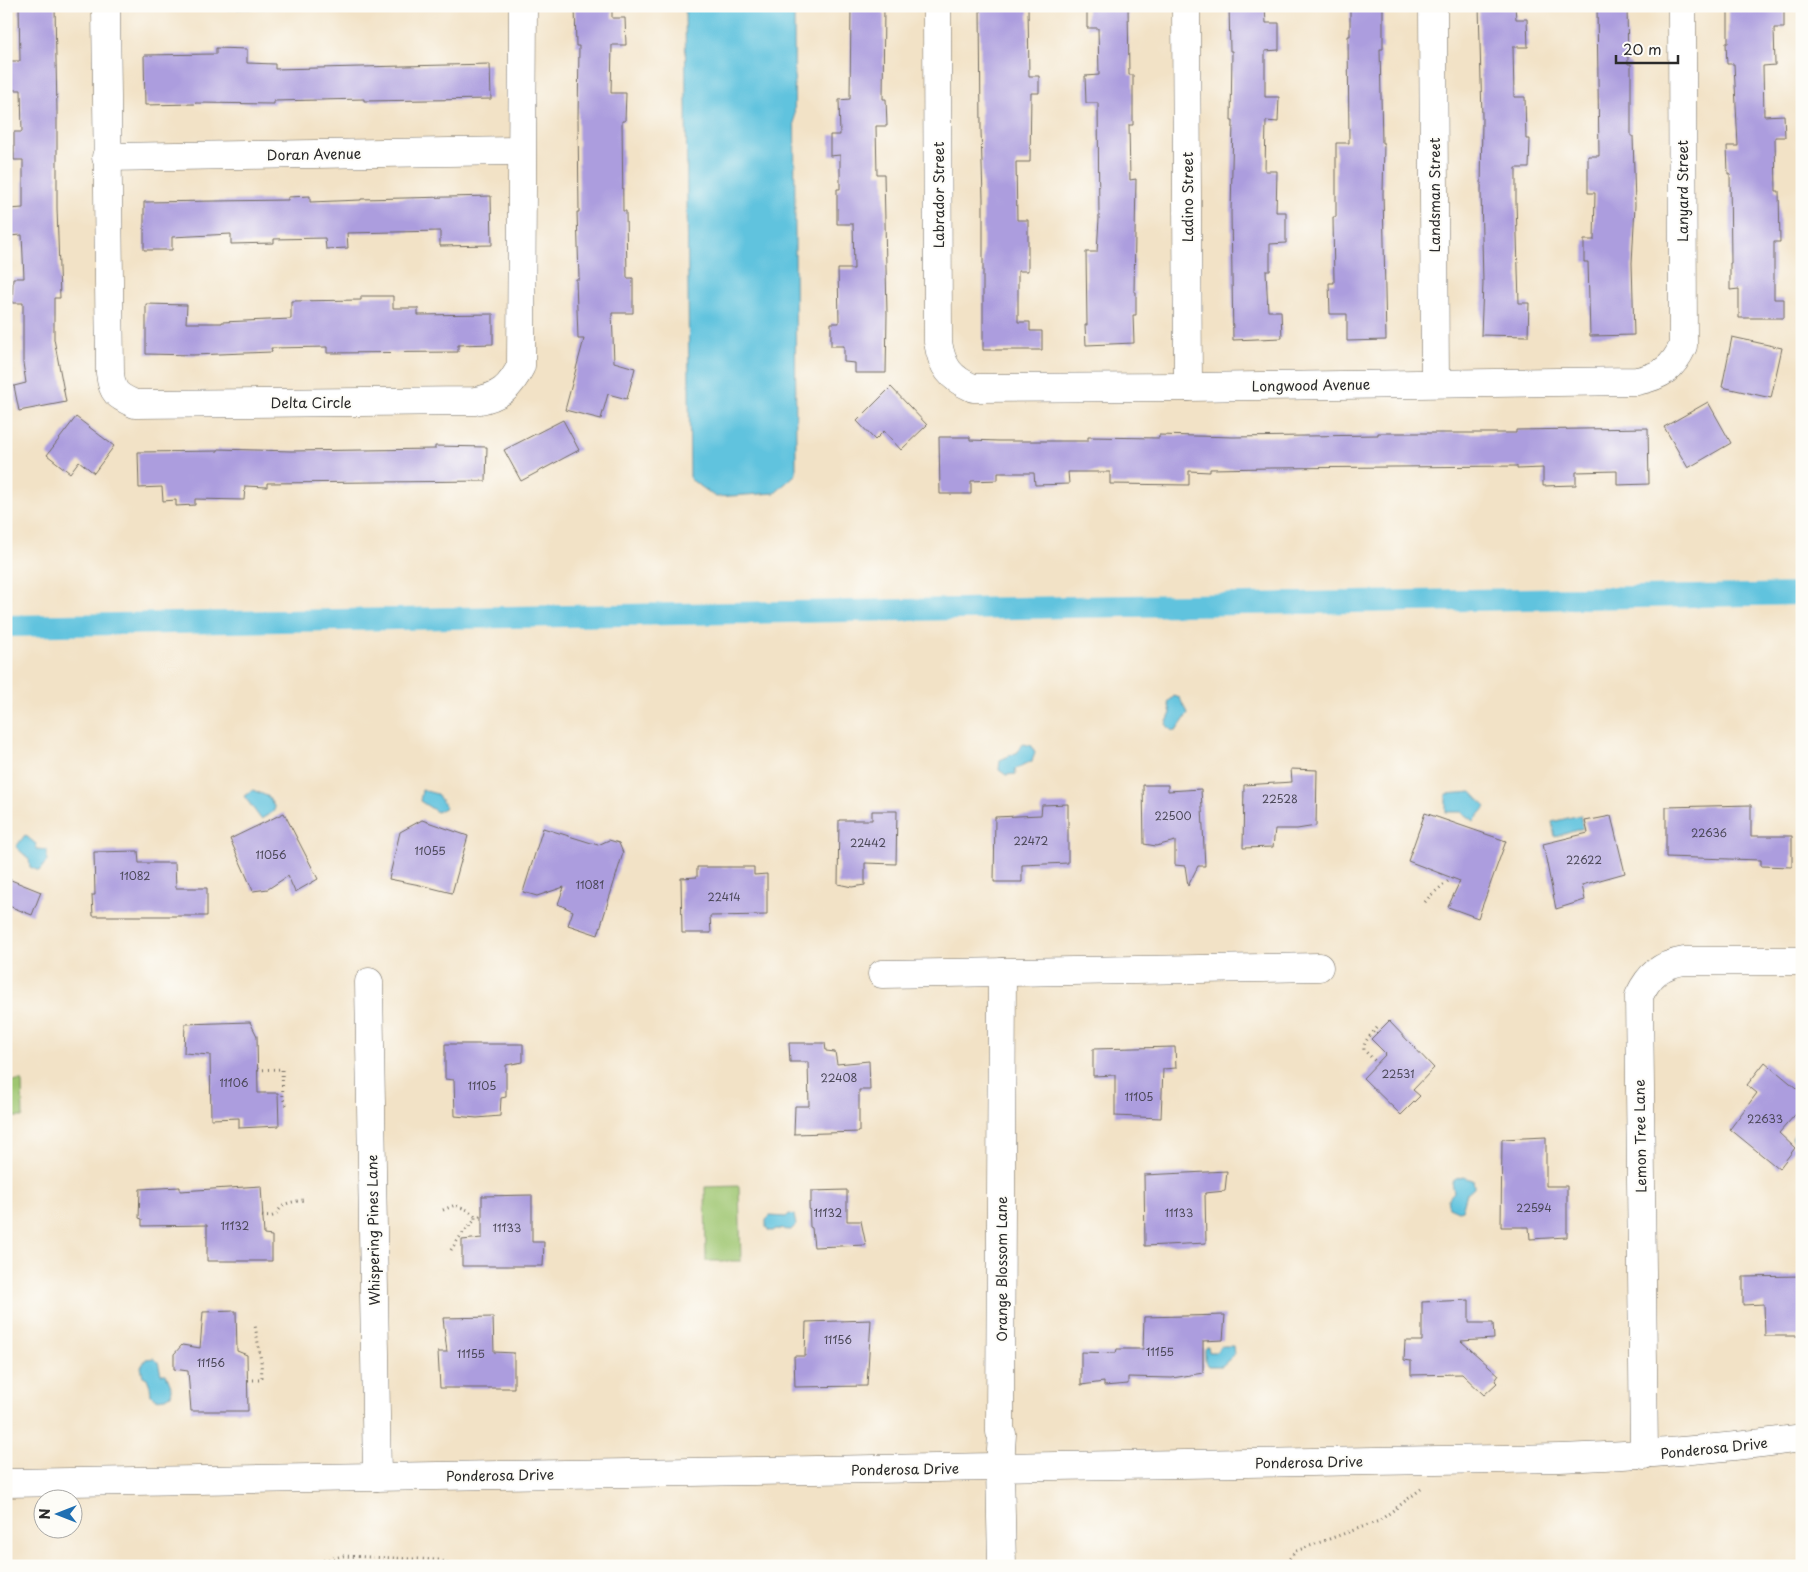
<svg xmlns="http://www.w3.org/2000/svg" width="1808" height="1572" font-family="'Playpen Sans',sans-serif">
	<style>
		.green { fill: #9fc671; stroke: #65784e }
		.water { fill: #60c3de; stroke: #467784 }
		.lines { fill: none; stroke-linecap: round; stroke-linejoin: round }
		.canal { stroke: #60c3de; stroke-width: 22 }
		.building { fill: #ac9dde }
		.minor-casing { stroke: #716b61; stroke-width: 29 }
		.path { stroke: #716b61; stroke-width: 3; stroke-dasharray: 1 4; stroke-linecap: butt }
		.minor { stroke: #fff; stroke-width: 28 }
		.labels { text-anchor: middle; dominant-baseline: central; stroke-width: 4; stroke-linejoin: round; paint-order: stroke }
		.number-label { font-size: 11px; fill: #4b4858 }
		.street-label { font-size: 14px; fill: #2b2b2b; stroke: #fdfcf7 }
	</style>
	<rect width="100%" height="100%" fill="#fdfcf7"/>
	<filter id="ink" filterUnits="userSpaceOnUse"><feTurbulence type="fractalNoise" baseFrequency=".02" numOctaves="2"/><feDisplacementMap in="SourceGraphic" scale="10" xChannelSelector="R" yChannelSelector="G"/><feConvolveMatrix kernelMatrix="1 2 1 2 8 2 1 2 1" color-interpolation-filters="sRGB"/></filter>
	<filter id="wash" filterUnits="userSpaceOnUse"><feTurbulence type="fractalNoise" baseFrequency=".0096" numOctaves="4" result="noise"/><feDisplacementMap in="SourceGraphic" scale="20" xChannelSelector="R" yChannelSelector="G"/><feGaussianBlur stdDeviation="1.12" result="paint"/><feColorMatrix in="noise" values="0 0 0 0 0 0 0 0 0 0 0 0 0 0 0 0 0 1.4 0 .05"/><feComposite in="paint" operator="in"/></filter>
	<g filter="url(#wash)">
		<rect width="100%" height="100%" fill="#f2e2c6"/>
		<g class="green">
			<polygon points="6,1081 22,1081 23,1117 6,1117"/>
			<polygon points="739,1186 741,1261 706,1261 705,1187"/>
		</g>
		<g class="water">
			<polygon points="168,6 359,6 175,10"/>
			<polygon points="685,6 794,6 796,474 775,493 716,497 690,479"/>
			<path d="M1174,696L1180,698C1182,705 1187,708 1188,714L1176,731L1171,730L1166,724L1171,713L1168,702Z"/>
			<polygon points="1024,744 1032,746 1035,753 1032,761 1015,769 1016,774 1006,775 999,770 1000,760 1018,752 1020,747"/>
			<polygon points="253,790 269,797 275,808 273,812 261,819 244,796"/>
			<polygon points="422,790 437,794 446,807 437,812 420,801"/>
			<polygon points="1472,792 1486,807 1474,821 1462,812 1446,812 1446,794"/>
			<polygon points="1580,815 1583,828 1555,837 1552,822"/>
			<polygon points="25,835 36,844 36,849 47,850 47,861 39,871 30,867 29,859 16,847"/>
			<polygon points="1802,1126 1802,1146 1801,1147 1791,1139"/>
			<path d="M1463,1177L1473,1180L1474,1187L1467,1193L1462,1210L1458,1211L1449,1207C1446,1199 1448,1198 1454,1192L1452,1182L1456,1179Z"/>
			<polygon points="789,1214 794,1215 796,1225 791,1230 776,1229 773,1231 769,1231 766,1227 766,1220 770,1216 786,1217"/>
			<polygon points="1208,1346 1209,1352 1216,1352 1221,1346 1233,1346 1234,1355 1222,1366 1209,1366 1205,1362 1205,1349"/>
			<polygon points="154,1358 158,1362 161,1374 166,1374 172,1389 171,1395 166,1398 156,1399 151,1395 150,1386 147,1378 143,1376 141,1367 146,1359"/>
		</g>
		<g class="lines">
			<polyline class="canal" points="6,626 1802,594"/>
		</g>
		<g id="blocks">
			<g class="building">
				<polygon points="19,6 55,6 57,112 57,208 60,298 54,298 54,339 66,402 19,411 14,386 26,383 23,363 23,303 12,303 13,278 24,278 22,235 9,236 9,209 23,208 23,160 14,160 14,132 22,132 21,90 9,90 8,61 20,61"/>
				<polygon points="575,6 612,6 612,18 625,18 626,45 612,45 611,93 626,93 625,121 622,121 623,211 626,211 627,278 633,278 633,313 612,313 614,362 635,368 627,399 608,394 601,419 565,410 584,339 578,339 576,279 579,279 577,212 579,212 578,118 579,46 576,46"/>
				<polygon points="851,6 884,6 883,99 886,99 887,126 876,126 877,174 884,174 887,314 886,373 855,373 855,363 844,362 844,346 831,346 831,323 839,323 838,269 854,269 853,224 837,224 837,189 840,189 840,155 830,156 830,135 840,135 839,100 850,99"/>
				<polygon points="980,6 1028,6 1029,76 1039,76 1039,93 1031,93 1030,162 1016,162 1017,220 1028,220 1028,271 1018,271 1018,322 1030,322 1030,331 1042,331 1042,350 983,350 983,199 981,130"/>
				<polygon points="1087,6 1128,6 1129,75 1133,75 1133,125 1129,125 1130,180 1136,179 1134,292 1136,292 1136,315 1133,315 1134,343 1086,345 1085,325 1087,325 1086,252 1097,252 1099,219 1098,103 1086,103 1085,76 1099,75 1098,28 1087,28"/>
				<polygon points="1229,6 1265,6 1266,23 1279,23 1279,50 1265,51 1265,97 1279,97 1278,122 1266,121 1265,171 1277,171 1276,212 1286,212 1286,243 1270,244 1270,271 1266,271 1268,311 1281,311 1282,338 1233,340 1231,213 1233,121 1231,121 1232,51 1230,51"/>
				<polygon points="1350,6 1383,6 1383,49 1380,49 1382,143 1384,143 1383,193 1386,340 1347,341 1347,314 1330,314 1329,283 1334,283 1333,217 1336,217 1336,143 1349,143 1348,36 1350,36"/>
				<polygon points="1479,6 1515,6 1516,19 1527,19 1528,47 1513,47 1514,97 1525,97 1526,139 1530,139 1529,168 1516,168 1516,201 1519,303 1529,303 1528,336 1481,335 1483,284 1481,191 1482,117"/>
				<polygon points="1597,6 1627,6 1628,64 1631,64 1631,136 1633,136 1635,205 1632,263 1634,335 1590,336 1588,262 1584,262 1584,240 1594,240 1595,193 1588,193 1588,156 1599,156"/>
				<polygon points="1728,6 1784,6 1784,28 1774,28 1775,65 1763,66 1764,116 1784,115 1785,137 1775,137 1776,191 1779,191 1780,242 1774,242 1774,299 1784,299 1784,318 1739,318 1739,289 1730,290 1730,263 1731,263 1730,173 1728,173 1727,146 1738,146 1734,64 1727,64 1726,43 1728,43"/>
				<polygon points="216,48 247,49 247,63 275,64 275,69 490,64 491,99 364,101 364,99 274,101 274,104 195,103 195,104 145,105 144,55 216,54"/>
				<polygon points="310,196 310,202 361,200 361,199 491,196 492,245 440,246 440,231 347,233 348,248 326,249 325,238 274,239 274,243 231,244 231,234 172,237 172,250 144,250 144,202 288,200 288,197"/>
				<polygon points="361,296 393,296 393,308 418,308 418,315 493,314 493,344 458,345 458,352 327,353 327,347 271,348 272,352 193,355 146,354 146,304 187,305 186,323 222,323 222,322 291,319 291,301 361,300"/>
				<polygon points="1732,337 1782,348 1771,398 1722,387"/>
				<polygon points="891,387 927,425 901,450 884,431 875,440 857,421"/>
				<polygon points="1708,402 1731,443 1688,468 1664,427"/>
				<polygon points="76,417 114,446 94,473 79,461 70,473 47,455"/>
				<polygon points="563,420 579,450 521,481 504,450"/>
				<polygon points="1648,428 1649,484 1617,485 1617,471 1576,472 1576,485 1543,486 1543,468 1517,469 1517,466 1271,468 1210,469 1210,472 1189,471 1189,485 1110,484 1110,472 1068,472 1069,484 1035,485 1034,473 998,473 998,480 971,481 971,494 940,494 939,437 970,437 970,440 998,441 1088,441 1088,437 1159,438 1159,435 1233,437 1378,435 1378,433 1516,433 1516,430"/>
				<polygon points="435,446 487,447 486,481 267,483 267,487 245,486 244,500 195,499 195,505 176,506 176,500 163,501 162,487 139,488 138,452 218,451 218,449 291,451 435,449"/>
				<polygon points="1291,769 1317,770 1316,826 1297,829 1275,829 1273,847 1243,848 1244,785 1292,782"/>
				<polygon points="1143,785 1168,785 1168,791 1201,789 1205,866 1198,866 1188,886 1185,866 1175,865 1175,841 1156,846 1144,844"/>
				<polygon points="1068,804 1068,863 1022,865 1022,882 994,882 995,817 1041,815 1042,805"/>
				<polygon points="1751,805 1751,836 1792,836 1792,867 1761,866 1761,860 1666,857 1666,807"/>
				<polygon points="872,811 897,811 896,864 865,863 865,885 852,887 838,884 839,820 872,820"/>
				<polygon points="284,813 318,879 295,892 288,876 268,889 253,891 230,839"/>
				<polygon points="1425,813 1506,841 1478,918 1448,907 1460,881 1408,861"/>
				<polygon points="1611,816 1625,873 1582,885 1585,900 1556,909 1543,844 1588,833 1585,821"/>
				<polygon points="422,820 468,836 452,893 420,885 389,879 400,832"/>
				<polygon points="543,828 598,845 609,840 619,843 623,853 598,935 568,925 573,911 558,904 564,887 537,896 523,892"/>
				<polygon points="138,851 139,863 175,863 176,888 207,888 207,916 93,916 92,895 95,895 94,852"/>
				<polygon points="697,867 754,867 754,875 767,874 767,915 710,916 711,933 682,933 681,878 697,877"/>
				<polygon points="6,878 41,892 32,915 6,905"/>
				<polygon points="1389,1021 1434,1068 1413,1090 1420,1096 1401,1115 1363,1078 1386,1054 1371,1039"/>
				<polygon points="250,1022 257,1036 258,1093 278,1093 279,1126 239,1128 239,1118 211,1119 210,1055 184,1053 185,1024"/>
				<polygon points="789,1043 825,1043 826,1051 835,1052 837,1064 869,1061 870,1090 859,1090 859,1132 794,1134 795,1106 809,1106 808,1062 790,1062"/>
				<polygon points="445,1044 523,1044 523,1062 506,1065 506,1097 501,1098 500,1116 477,1118 455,1116 454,1080 445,1079"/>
				<polygon points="1175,1047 1176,1068 1163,1069 1161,1118 1115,1116 1115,1075 1093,1076 1093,1049"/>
				<polygon points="1765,1062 1802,1093 1802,1107 1779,1133 1795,1148 1779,1169 1730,1129 1757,1093 1747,1085"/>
				<polygon points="1546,1137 1546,1186 1567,1186 1567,1237 1530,1239 1529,1227 1501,1227 1502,1139"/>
				<polygon points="1227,1171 1225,1191 1205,1193 1206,1243 1145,1246 1144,1175"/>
				<polygon points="261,1186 264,1235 272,1236 272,1261 207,1261 207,1225 142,1226 142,1219 139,1218 140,1189 180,1187 180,1191"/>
				<polygon points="847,1190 847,1221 861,1221 866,1245 814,1247 812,1228 810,1227 809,1202 811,1202 811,1191"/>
				<polygon points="532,1195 532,1242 544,1242 543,1266 462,1266 462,1240 482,1238 482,1196"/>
				<polygon points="1802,1276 1802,1336 1765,1336 1764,1304 1743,1305 1743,1277"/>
				<polygon points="1469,1300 1469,1323 1493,1323 1494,1339 1461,1341 1499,1375 1495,1381 1497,1383 1484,1395 1462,1374 1411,1375 1411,1361 1404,1360 1405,1341 1422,1341 1422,1302"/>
				<polygon points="236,1311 237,1351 247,1355 248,1411 191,1411 188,1371 174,1369 174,1354 182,1345 200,1348 203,1312"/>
				<polygon points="1225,1315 1223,1340 1203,1341 1203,1373 1172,1378 1128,1377 1128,1384 1104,1386 1104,1382 1081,1385 1081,1352 1116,1353 1117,1349 1143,1349 1144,1317"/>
				<polygon points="493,1317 494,1352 514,1353 514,1388 440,1388 438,1352 447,1352 443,1318"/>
				<polygon points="871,1320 867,1386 795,1387 794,1356 805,1356 806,1322"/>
			</g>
		</g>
	</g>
	<g filter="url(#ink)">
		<use href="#blocks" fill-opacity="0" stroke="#716b61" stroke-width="1"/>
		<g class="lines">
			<defs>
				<g id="minor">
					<path d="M106,6L110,373C112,393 117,396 135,404L475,401C500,397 510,388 521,366L523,6"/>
					<path d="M937,6L938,342C942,367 950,378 973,388L1188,387L1637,381C1662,376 1673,368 1683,346L1682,6"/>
					<polyline points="1186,6 1188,387"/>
					<polyline points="1433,6 1435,383"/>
					<polyline points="106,157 521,151"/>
					<polyline points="882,974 1319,967"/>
					<polyline points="369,982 377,1477"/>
					<path d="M1644,1455L1639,996C1649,975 1660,965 1684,961H1802"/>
					<path d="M6,1483L1560,1458C1641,1455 1721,1449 1802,1438"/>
					<polyline points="1002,1566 1000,1467 1002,1434 1000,1432 1002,972"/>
				</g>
			</defs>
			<use href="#minor" class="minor-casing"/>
			<g class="path">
				<polyline points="1425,902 1430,896 1452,878"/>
				<path d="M1377,1028C1371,1035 1363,1041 1364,1050L1377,1063"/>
				<polyline points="258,1070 282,1069 283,1099 287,1106"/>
				<polyline points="443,1210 455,1205 468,1210 475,1216 482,1216"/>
				<path d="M262,1216C279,1219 274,1211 286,1204C291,1202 297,1201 303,1200"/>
				<polyline points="451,1250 462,1234 475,1220 475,1216"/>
				<polyline points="248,1380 259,1380 262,1377 261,1361 255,1325"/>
				<polyline points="299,1566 343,1556 441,1560 451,1566"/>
				<polyline points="1283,1566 1296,1551 1379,1521 1421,1489"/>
			</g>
			<use href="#minor" class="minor"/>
		</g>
	</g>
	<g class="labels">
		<g class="number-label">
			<text x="1280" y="798">22528</text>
			<text x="1173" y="815">22500</text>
			<text x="1709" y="832">22636</text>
			<text x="1031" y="840">22472</text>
			<text x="868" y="842">22442</text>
			<text x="430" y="850">11055</text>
			<text x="271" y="854">11056</text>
			<text x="1584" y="859">22622</text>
			<text x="135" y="875">11082</text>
			<text x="590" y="884">11081</text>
			<text x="724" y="896">22414</text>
			<text x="1398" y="1073">22531</text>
			<text x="839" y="1077">22408</text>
			<text x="234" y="1082">11106</text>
			<text x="482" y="1085">11105</text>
			<text x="1139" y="1096">11105</text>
			<text x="1765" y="1118">22633</text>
			<text x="1534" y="1207">22594</text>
			<text x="828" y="1212">11132</text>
			<text x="1179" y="1212">11133</text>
			<text x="235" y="1225">11132</text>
			<text x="507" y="1227">11133</text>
			<text x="838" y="1339">11156</text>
			<text x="1160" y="1351">11155</text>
			<text x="471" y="1353">11155</text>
			<text x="211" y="1362">11156</text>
		</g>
		<g class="street-label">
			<text transform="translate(314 154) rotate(-1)">Doran Avenue</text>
			<text transform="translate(1682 191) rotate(-90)">Lanyard Street</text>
			<text transform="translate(938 195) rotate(-90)">Labrador Street</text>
			<text transform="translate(1434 195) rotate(-90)">Landsman Street</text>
			<text transform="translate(1187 197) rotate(-90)">Ladino Street</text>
			<text transform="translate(1311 385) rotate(-1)">Longwood Avenue</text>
			<text x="311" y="402">Delta Circle</text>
			<text transform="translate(1640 1136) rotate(-91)">Lemon Tree Lane</text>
			<text transform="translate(373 1230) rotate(-91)">Whispering Pines Lane</text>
			<text transform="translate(1001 1269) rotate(-90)">Orange Blossom Lane</text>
			<text transform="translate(1714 1448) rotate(-6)">Ponderosa Drive</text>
			<text transform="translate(1309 1462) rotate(-1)">Ponderosa Drive</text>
			<text transform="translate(905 1469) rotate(-1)">Ponderosa Drive</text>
			<text transform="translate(500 1475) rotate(-1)">Ponderosa Drive</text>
		</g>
	</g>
	<rect width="1808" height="1572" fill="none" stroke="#fdfcf7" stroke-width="25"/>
	<g transform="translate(58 1514) rotate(270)"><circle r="24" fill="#fdfcf7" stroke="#a9a8a5"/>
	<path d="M0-4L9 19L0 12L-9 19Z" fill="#1f6fb2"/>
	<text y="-8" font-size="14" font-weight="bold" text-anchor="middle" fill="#2b2b2b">N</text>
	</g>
	<path d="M1616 55v8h62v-8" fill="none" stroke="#2b2b2b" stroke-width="2.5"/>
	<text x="1623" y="55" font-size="15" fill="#2b2b2b" stroke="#fdfcf7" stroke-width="4" paint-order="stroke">20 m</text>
</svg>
